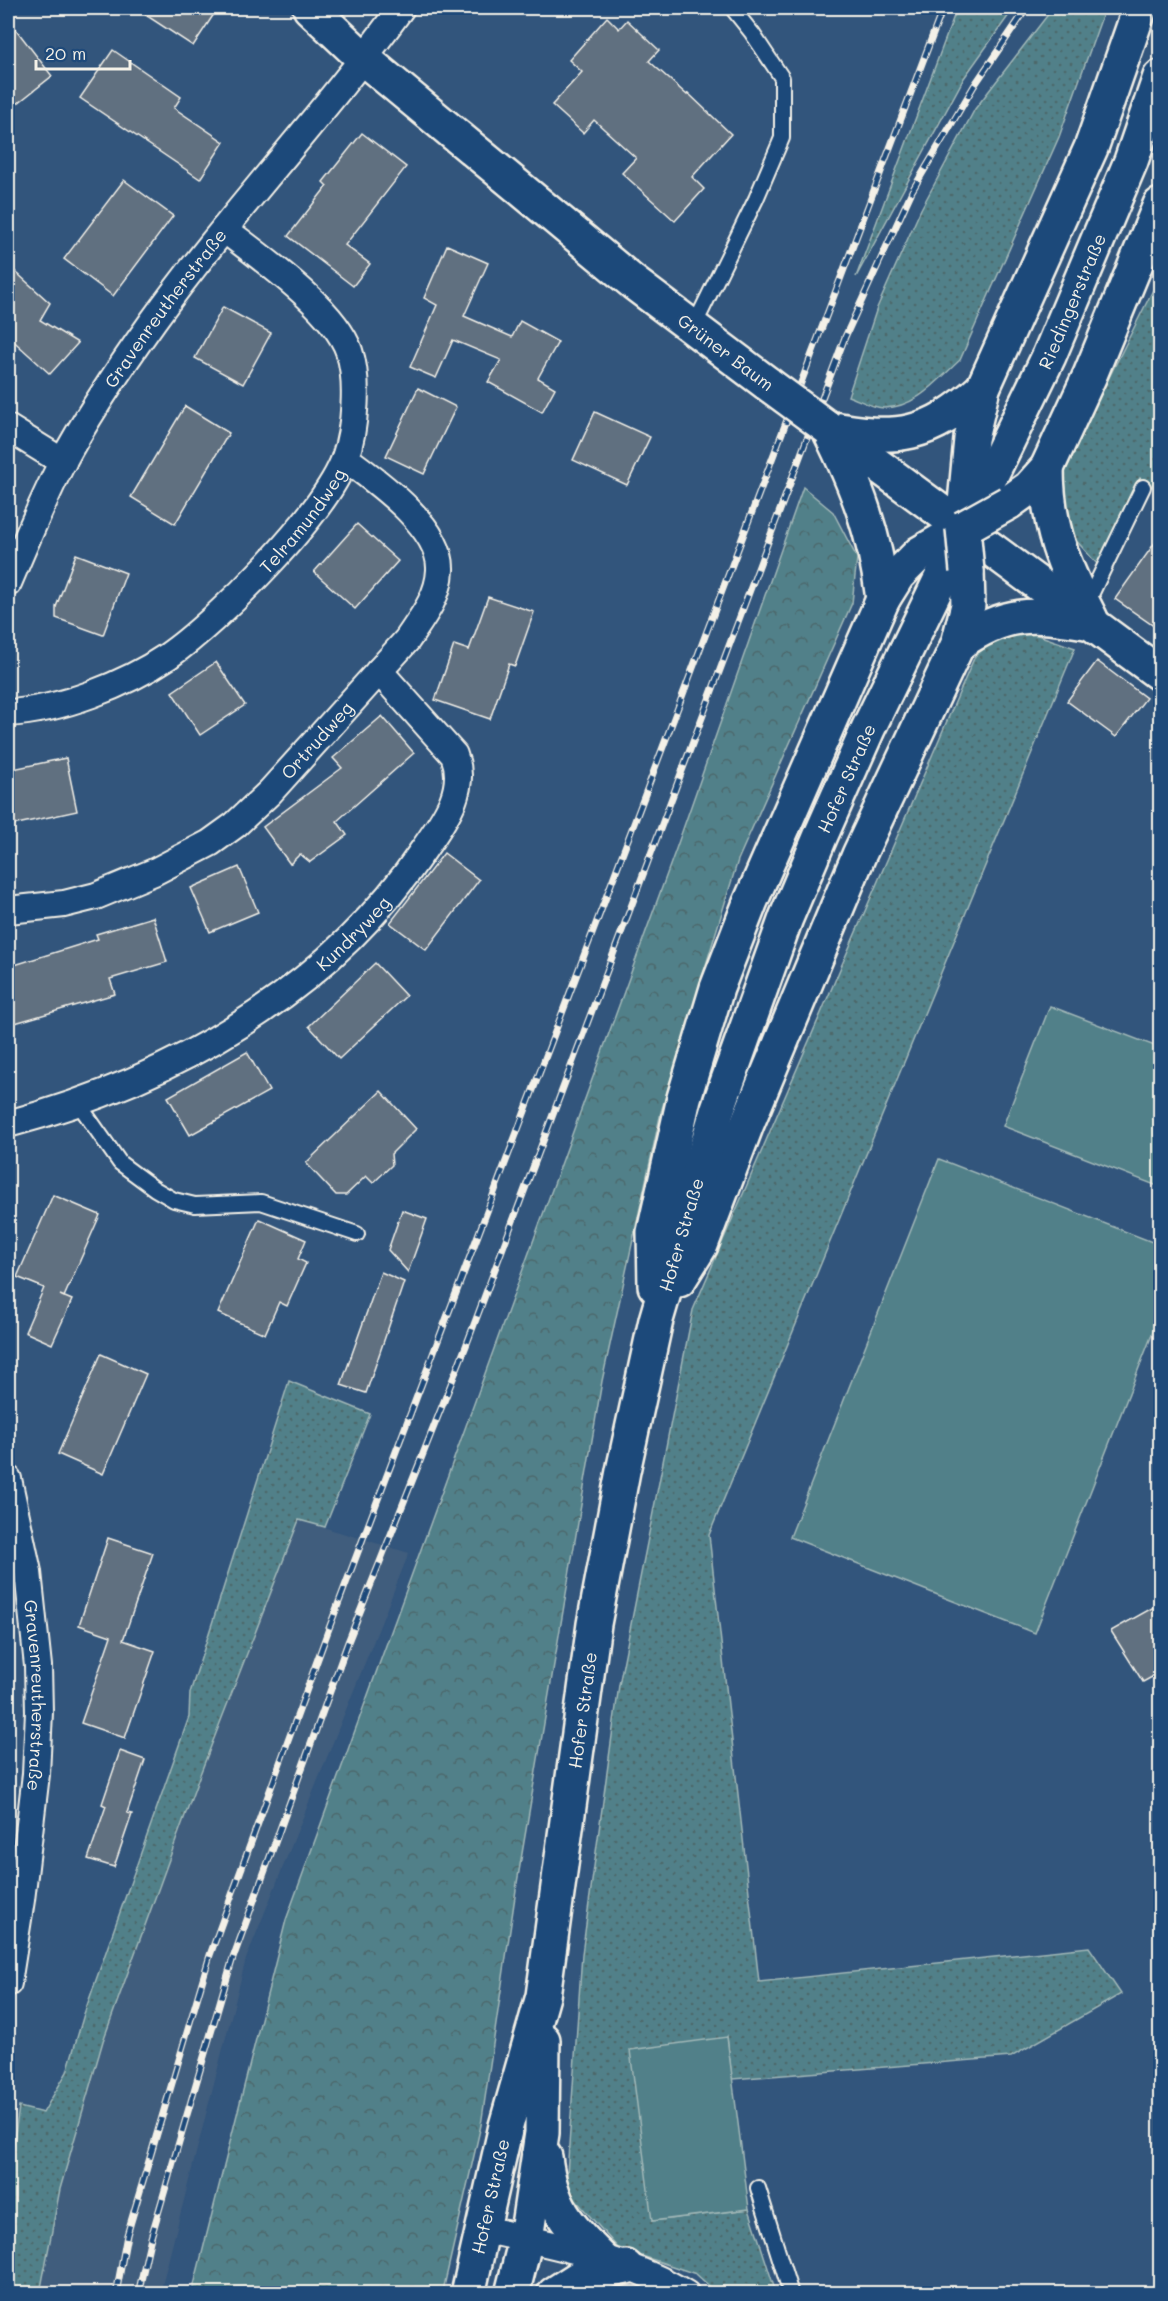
<svg xmlns="http://www.w3.org/2000/svg" width="1168" height="2301" font-family="Mali,sans-serif">
	<style>
		.built { fill: #405d7d }
		.grass { fill: url(#grass-dots); stroke: #a2b8b8; stroke-width: 1.5 }
		.forest { fill: url(#forest-crowns); stroke: #a2b8b8; stroke-width: 1.5 }
		.park { fill: #518089; stroke: #a2b8b8; stroke-width: 1.5 }
		.building { fill: #606f80; stroke: #f4f1e8; stroke-width: 1.5 }
		.lines { fill: none; stroke-linecap: round; stroke-linejoin: round }
		.lane-casing { stroke: #f4f1e8; stroke-width: 18 }
		.street-casing { stroke: #f4f1e8; stroke-width: 30 }
		.secondary-casing { stroke: #f4f1e8; stroke-width: 38 }
		.lane { stroke: #1f4a7a; stroke-width: 14 }
		.street { stroke: #1f4a7a; stroke-width: 26 }
		.secondary { stroke: #1f4a7a; stroke-width: 33 }
		.rail-casing { stroke: #f4f1e8; stroke-width: 7 }
		.rail { stroke: #1f4a7a; stroke-width: 4.5; stroke-dasharray: 14; stroke-linecap: butt }
		.secondary-bridge-casing { stroke: #f4f1e8; stroke-width: 38; stroke-linecap: butt }
		.secondary-bridge { stroke: #1f4a7a; stroke-width: 33 }
		.labels { text-anchor: middle; dominant-baseline: central; stroke-width: 6; stroke-linejoin: round; paint-order: stroke }
		.street-label { font-size: 18px; fill: #f4f1e8; stroke: #1f4a7a }
	</style>
	<defs>
		<pattern id="grass-dots" width="8" height="8" patternUnits="userSpaceOnUse" patternTransform="scale(1.5)"><rect width="8" height="8" fill="#518089"/><path d="M2 2h.1M6 6h.1" fill="none" stroke="#4d676b" stroke-width="1.8" stroke-linecap="round"/></pattern>
		<pattern id="forest-crowns" width="20" height="18" patternUnits="userSpaceOnUse" patternTransform="scale(1.5)"><rect width="20" height="18" fill="#518089"/><path d="M2 6a3 3 0 1 1 6 0M12 15a3 3 0 1 1 6 0" fill="none" stroke="#4d676b"/></pattern>
	</defs>
	<rect width="100%" height="100%" fill="#32557c"/>
	<filter id="ink" filterUnits="userSpaceOnUse"><feTurbulence type="fractalNoise" baseFrequency=".0167" numOctaves="2"/><feDisplacementMap in="SourceGraphic" scale="12" xChannelSelector="R" yChannelSelector="G"/><feConvolveMatrix kernelMatrix="1 2 1 2 8 2 1 2 1" color-interpolation-filters="sRGB"/></filter>
	<g filter="url(#ink)">
		<polygon class="built" points="299,1520 409,1553 246,1959 160,2293 40,2294 60,2189 103,2041 199,1777"/>
		<g class="grass">
			<polygon points="957,8 1014,8 964,78 856,277"/>
			<path d="M1053,8H1105L1059,137L960,360C938,380 916,408 884,408C873,408 859,400 848,396L877,308L921,209L975,109Z"/>
			<polygon points="1160,276 1160,465 1152,487 1140,478 1098,565 1073,537 1060,501 1063,469"/>
			<polygon points="1029,632 1075,648 709,1535 759,1982 1089,1947 1121,1994 1011,2057 732,2079 727,2037 652,2221 749,2209 776,2293 717,2293 696,2274 618,2248 566,2189 582,1954 619,1685 693,1310 975,656 997,638"/>
			<polygon points="289,1381 370,1414 325,1527 299,1520 199,1777 103,2041 60,2189 40,2293 8,2293 8,2181 19,2107 43,2113 67,2072 84,2014 189,1717 190,1693"/>
		</g>
		<polygon class="forest" points="803,487 833,512 857,558 852,603 738,860 661,1112 602,1381 517,1883 481,2125 443,2291 442,2294 192,2293 286,1920 676,849"/>
		<g class="park">
			<polygon points="1050,1006 1160,1048 1160,1187 1003,1126"/>
			<polygon points="939,1159 1160,1245 1160,1314 1035,1633 790,1537"/>
			<polygon points="727,2037 749,2209 652,2221 630,2050"/>
		</g>
		<g class="building">
			<polygon points="135,8 218,8 193,46"/>
			<polygon points="607,17 619,29 627,20 659,50 649,61 687,95 688,93 731,134 692,177 704,189 675,221 622,173 636,158 594,120 583,133 552,105 582,72 569,60"/>
			<polygon points="8,19 52,76 8,111"/>
			<polygon points="113,50 181,97 174,108 224,142 200,179 80,98"/>
			<polygon points="362,133 406,167 345,245 370,264 353,286 288,236 327,186 323,182"/>
			<polygon points="124,180 173,216 113,296 64,259"/>
			<polygon points="447,245 488,263 464,316 512,337 520,321 558,342 538,378 555,388 542,412 488,382 501,360 453,340 436,378 410,367 437,305 424,298"/>
			<polygon points="8,265 50,303 40,320 78,343 50,374 8,336"/>
			<polygon points="223,307 271,333 243,384 195,358"/>
			<polygon points="418,388 456,407 424,474 386,456"/>
			<polygon points="185,406 229,433 175,524 131,497"/>
			<polygon points="595,412 650,437 627,485 573,460"/>
			<polygon points="357,524 398,561 355,609 314,572"/>
			<polygon points="1161,534 1161,631 1115,599"/>
			<polygon points="76,554 126,573 103,635 56,618 56,607"/>
			<polygon points="488,597 534,612 515,666 509,664 490,719 435,700 454,645 469,650"/>
			<polygon points="1097,661 1146,698 1116,737 1067,701"/>
			<polygon points="216,662 245,705 200,735 172,692"/>
			<polygon points="382,716 414,753 337,821 347,835 310,862 300,854 290,864 263,827 342,768 333,758"/>
			<polygon points="66,758 77,811 8,826 8,770"/>
			<polygon points="444,853 479,880 426,950 390,923"/>
			<polygon points="239,867 258,912 210,932 191,888"/>
			<polygon points="153,917 167,962 110,979 115,994 8,1025 8,967 98,939 96,934"/>
			<polygon points="375,963 406,996 339,1059 309,1026"/>
			<polygon points="247,1052 269,1091 190,1135 168,1097"/>
			<polygon points="381,1091 416,1129 391,1154 392,1165 373,1183 366,1176 346,1195 336,1195 306,1163"/>
			<polygon points="53,1195 100,1215 64,1297 60,1295 72,1300 52,1344 25,1332 44,1288 17,1277"/>
			<polygon points="402,1210 427,1219 408,1272 388,1250"/>
			<polygon points="259,1219 306,1240 298,1259 306,1263 287,1306 279,1302 265,1334 218,1313"/>
			<polygon points="381,1272 404,1282 366,1393 341,1385"/>
			<polygon points="101,1354 146,1374 103,1474 58,1454"/>
			<polygon points="108,1538 153,1553 123,1640 155,1651 125,1738 81,1723 111,1636 79,1625"/>
			<polygon points="1161,1603 1161,1672 1143,1682 1111,1631"/>
			<polygon points="120,1751 145,1760 127,1813 132,1814 114,1867 88,1859 106,1806 102,1804"/>
		</g>
		<g class="lines">
			<defs>
				<g id="lane">
					<polyline points="693,328 756,199 782,138 782,78 752,33 732,8"/>
					<polyline points="1086,605 1143,487"/>
					<polyline points="78,1103 120,1163 155,1189 174,1200 195,1205 261,1202 357,1234"/>
					<polyline points="758,2188 791,2294"/>
				</g>
				<g id="street">
					<polyline points="8,428 63,462"/>
					<path id="s1" d="M8,583C25,543 42,502 62,463C88,414 121,366 153,321C231,213 323,116 401,8"/>
					<path id="s2" d="M8,713C60,710 125,685 168,656C217,622 326,513 345,458C355,429 359,380 349,351C334,308 261,258 224,229"/>
					<path id="s3" d="M8,910L64,904L96,896L154,872L210,843L235,825L270,792L407,640C421,619 439,597 440,570C442,527 376,481 345,458"/>
					<path id="s4" d="M8,1124C172,1080 327,993 424,849C443,821 468,790 454,755L379,671"/>
					<path id="s5" d="M8,1479L28,1572L38,1666L39,1712L36,1774L21,1900L8,1983"/>
					<path d="M483,2229C551,2245 626,2257 686,2294"/>
				</g>
				<g id="secondary">
					<polyline points="310,8 364,59 634,283 768,384"/>
					<path d="M828,428C857,486 875,534 883,599"/>
					<path d="M828,428C897,441 929,437 983,388"/>
					<polyline points="834,433 963,528"/>
					<path d="M1047,468C1047,527 1064,567 1091,619"/>
					<polyline points="1008,503 1029,488 1047,468 1090,375 1160,205"/>
					<polyline points="964,514 971,439 983,388 1091,148 1140,8"/>
					<polyline points="987,546 1160,674"/>
					<path d="M958,644C1005,611 1031,613 1086,622"/>
					<polyline points="679,1280 701,1245 747,1124 859,855 958,644 968,605 967,571"/>
					<polyline points="655,1286 654,1232 684,1098 717,988 750,903 883,599 898,575 920,553 963,528"/>
					<path d="M545,2157C551,2207 567,2225 602,2259"/>
					<path id="s6" d="M468,2294L506,2126L543,1996L594,1624L623,1471L656,1320L717,1111L786,918L821,835L868,729L1049,356L1131,161L1160,77"/>
					<polyline points="512,2294 526,2239 542,2133 543,2040"/>
					<polyline points="554,2294 582,2276 626,2267"/>
				</g>
			</defs>
			<use href="#lane" class="lane-casing"/>
			<use href="#street" class="street-casing"/>
			<use href="#secondary" class="secondary-casing"/>
			<use href="#lane" class="lane"/>
			<use href="#street" class="street"/>
			<use href="#secondary" class="secondary"/>
			<defs>
				<g id="rail">
					<polyline points="116,2294 127,2235 210,1955 328,1631 943,8"/>
					<polyline points="138,2294 150,2241 232,1961 348,1642 466,1346 845,337 912,191 974,86 1027,8"/>
				</g>
			</defs>
			<use href="#rail" class="rail-casing"/>
			<use href="#rail" class="rail"/>
			<defs>
				<g id="secondary-bridge">
					<polyline points="768,384 828,428"/>
					<polyline points="963,528 1008,503"/>
					<polyline points="963,528 967,571"/>
				</g>
			</defs>
			<use href="#secondary-bridge" class="secondary-bridge-casing"/>
			<use href="#secondary-bridge" class="secondary-bridge"/>
		</g>
	</g>
	<g class="labels">
		<g class="street-label">
			<text stroke="none"><textPath href="#s6" startOffset="2096">Riedingerstraße</textPath></text>
			<text stroke="none"><textPath href="#s1" startOffset="318">Gravenreutherstraße</textPath></text>
			<text transform="translate(726 352) rotate(37)">Grüner Baum</text>
			<text stroke="none"><textPath href="#s2" startOffset="363">Telramundweg</textPath></text>
			<text stroke="none"><textPath href="#s3" startOffset="364">Ortrudweg</textPath></text>
			<text stroke="none"><textPath href="#s6" startOffset="1568">Hofer Straße</textPath></text>
			<text stroke="none"><textPath href="#s4" startOffset="399">Kundryweg</textPath></text>
			<text stroke="none"><textPath href="#s6" startOffset="1082">Hofer Straße</textPath></text>
			<text stroke="none"><textPath href="#s5" startOffset="219">Gravenreutherstraße</textPath></text>
			<text stroke="none"><textPath href="#s6" startOffset="596">Hofer Straße</textPath></text>
			<text stroke="none"><textPath href="#s6" startOffset="100">Hofer Straße</textPath></text>
		</g>
	</g>
	<rect width="1168" height="2301" fill="none" stroke="#1f4a7a" stroke-width="30"/>
	<rect x="15" y="15" width="1138" height="2271" fill="none" stroke="#f4f1e8" stroke-width="2" filter="url(#ink)"/>
	<path d="M36 60v9h94v-9" fill="none" stroke="#f4f1e8" stroke-width="3"/>
	<text x="45" y="60" font-size="18" fill="#f4f1e8" stroke="#1f4a7a" stroke-width="4.5" paint-order="stroke">20 m</text>
</svg>
